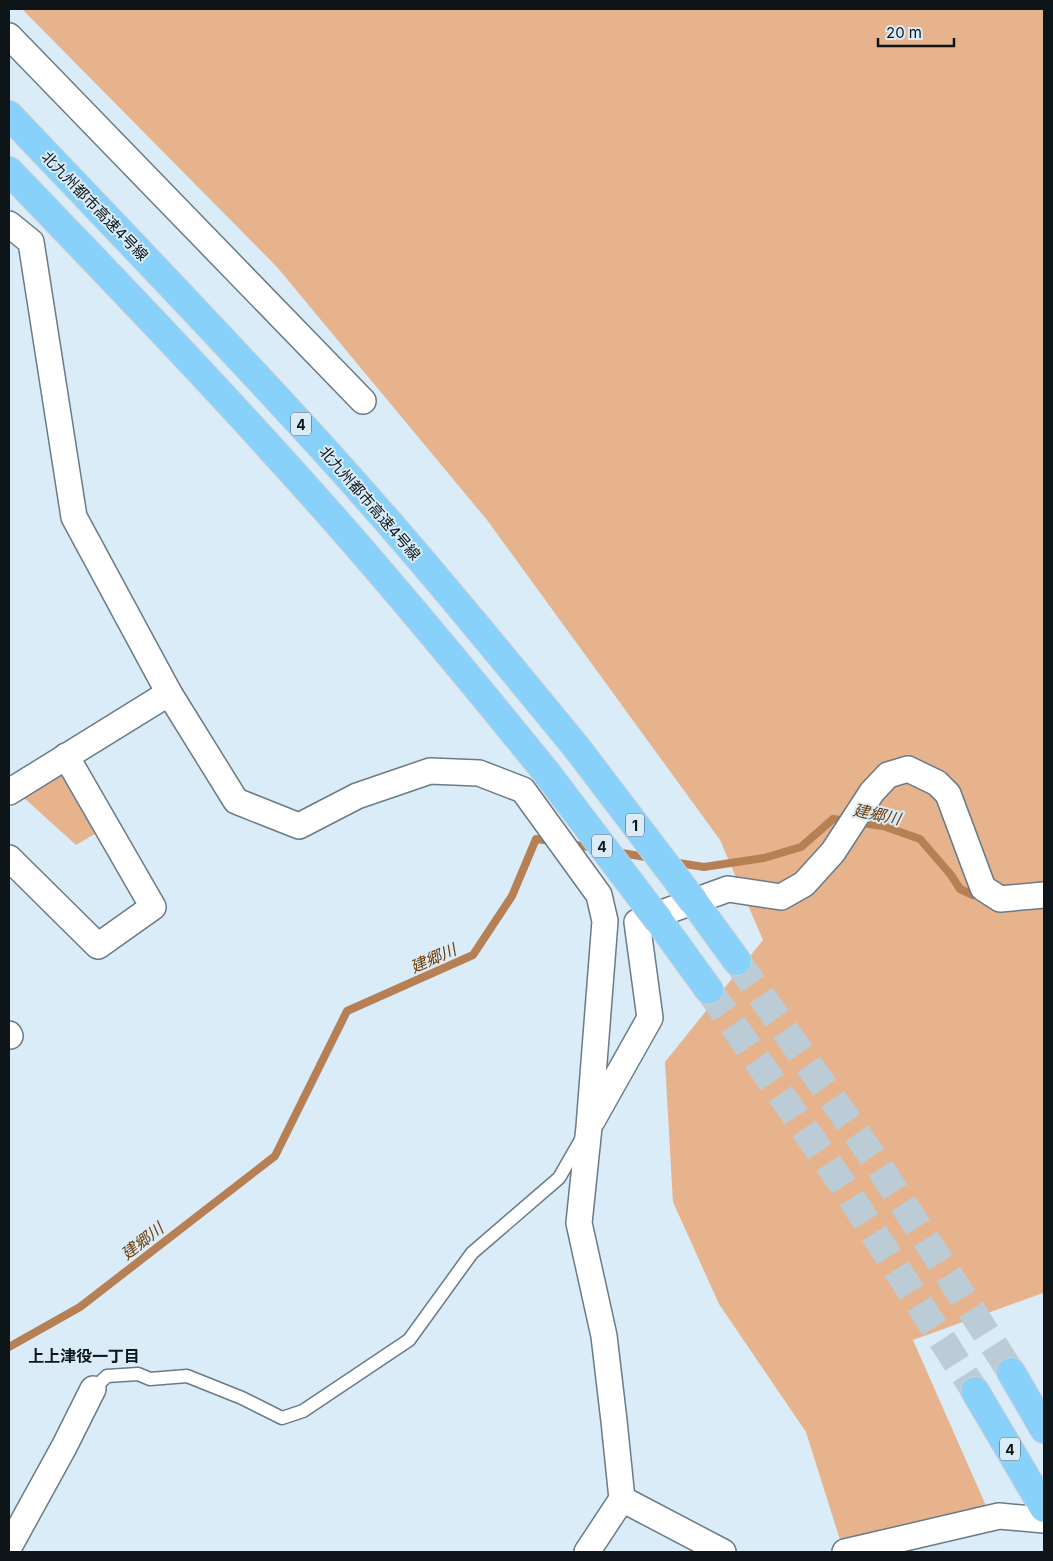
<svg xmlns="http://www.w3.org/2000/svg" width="1053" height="1561" font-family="Inter,'Noto Sans JP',sans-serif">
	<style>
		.green { fill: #e6b38d }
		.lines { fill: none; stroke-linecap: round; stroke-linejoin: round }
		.stream { stroke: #b77f54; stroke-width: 8 }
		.highway-tunnel { stroke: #bbccd7; stroke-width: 28; stroke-dasharray: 28 14; stroke-linecap: butt }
		.lane-casing { stroke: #6a7b86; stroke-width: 15 }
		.street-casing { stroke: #6a7b86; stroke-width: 28 }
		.highway-casing { stroke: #cfd0d1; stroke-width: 30 }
		.lane { stroke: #fff; stroke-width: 12 }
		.street { stroke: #fff; stroke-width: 25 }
		.highway { stroke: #88d1fb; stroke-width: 28 }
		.highway-bridge-casing { stroke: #cfd0d1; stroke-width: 30; stroke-linecap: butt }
		.highway-bridge { stroke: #88d1fb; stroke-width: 28 }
		.labels { text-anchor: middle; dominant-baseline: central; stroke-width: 4; stroke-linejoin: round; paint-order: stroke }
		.shield { fill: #d9ecf8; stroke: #4b565c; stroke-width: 1 }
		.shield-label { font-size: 14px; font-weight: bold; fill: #0e1519 }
		.street-label { font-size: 15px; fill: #0e1519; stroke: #d9ecf8 }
		.water-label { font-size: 16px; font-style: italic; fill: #713b05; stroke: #d9ecf8 }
		.neighbourhood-label { font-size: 16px; font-weight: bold; fill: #0e1519; stroke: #d9ecf8 }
	</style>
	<rect width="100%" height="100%" fill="#d9ecf8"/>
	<g class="green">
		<polygon points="22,9 1044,9 1044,1295 1043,1293 913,1340 987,1508 841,1543 806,1432 719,1304 673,1202 665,1062 763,940 720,840 487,520 277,267"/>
		<polygon points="59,773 69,776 100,831 76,845 23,797"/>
	</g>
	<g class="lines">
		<g class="stream">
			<polyline points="569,844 595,848"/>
			<polyline points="616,852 651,858"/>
			<polyline points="672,862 704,867 764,858 801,847 833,819 883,826 920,839 951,875 960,889 973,895"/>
			<polyline points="9,1347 80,1307 275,1156 347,1011 473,955 512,896 536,839 553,841"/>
		</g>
		<g class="highway-tunnel">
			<polyline points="737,961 875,1160 1011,1372"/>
			<polyline points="709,990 843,1185 975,1391"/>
		</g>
		<defs>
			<polyline id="lane" points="93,1389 107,1376 138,1374 150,1379 187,1376 242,1398 282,1418 303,1411 409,1340 472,1253 559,1178 582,1138"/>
			<g id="street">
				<polyline points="9,36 363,401"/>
				<polyline points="9,224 31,242 74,517 169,693 236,801 299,826 357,796 430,771 479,773 523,790 599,895 605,921 589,1127 579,1223 604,1336 614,1421 622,1499 587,1552"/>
				<polyline points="9,792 169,693"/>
				<polyline points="9,858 98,946 153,907 66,756"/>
				<polyline points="9,1034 10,1036"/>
				<polyline points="592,1121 650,1018 637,922 728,889 781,897 804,884 833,852 872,792 888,775 908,769 937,783 948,794 983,888 1000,899 1044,895"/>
				<polyline points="622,1499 723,1552"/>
				<polyline points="9,1547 64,1447 93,1389"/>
				<polyline points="845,1552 999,1516 1044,1520"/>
			</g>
			<g id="highway">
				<path d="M9,115C119,231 230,345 337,464C420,556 498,652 577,748"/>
				<path d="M9,171C111,277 213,383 311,493C392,583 469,677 546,772"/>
				<polyline points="694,902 737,961"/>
				<polyline points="659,921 709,990"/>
				<polyline points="1011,1372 1044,1429"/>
				<polyline points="975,1391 1044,1508"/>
			</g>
		</defs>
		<use href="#lane" class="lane-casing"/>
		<use href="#street" class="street-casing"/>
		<use href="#highway" class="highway-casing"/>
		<use href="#lane" class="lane"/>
		<use href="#street" class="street"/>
		<use href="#highway" class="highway"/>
		<defs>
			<g id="highway-bridge">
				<polyline points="577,748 694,902"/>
				<polyline points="546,772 659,921"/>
			</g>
		</defs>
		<use href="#highway-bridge" class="highway-bridge-casing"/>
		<use href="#highway-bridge" class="highway-bridge"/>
	</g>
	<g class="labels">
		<g class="shield">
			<rect x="291" y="412.5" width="20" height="23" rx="4"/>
			<rect x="626" y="813.5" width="18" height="23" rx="4"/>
			<rect x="592" y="834.5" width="20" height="23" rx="4"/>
			<rect x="1000" y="1437.5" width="20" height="23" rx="4"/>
		</g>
		<g class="shield-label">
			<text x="301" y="424">4</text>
			<text x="635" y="825">1</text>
			<text x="602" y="846">4</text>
			<text x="1010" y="1449">4</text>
		</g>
		<g class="street-label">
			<text transform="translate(95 206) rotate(46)">北九州都市高速4号線</text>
			<text transform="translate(370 503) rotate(49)">北九州都市高速4号線</text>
		</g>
		<g class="water-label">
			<text transform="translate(877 814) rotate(12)">建郷川</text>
			<text transform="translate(433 958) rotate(-24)">建郷川</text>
			<text transform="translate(142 1241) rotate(-38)">建郷川</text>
		</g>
		<g class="neighbourhood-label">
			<text x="84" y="1356">上上津役一丁目</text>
		</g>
	</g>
	<rect width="1053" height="1561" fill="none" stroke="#0e1519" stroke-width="20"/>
	<path d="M878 38v8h76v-8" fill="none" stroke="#0e1519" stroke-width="2.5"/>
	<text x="886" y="38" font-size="15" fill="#0e1519" stroke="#d9ecf8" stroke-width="4" paint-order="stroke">20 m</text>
</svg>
